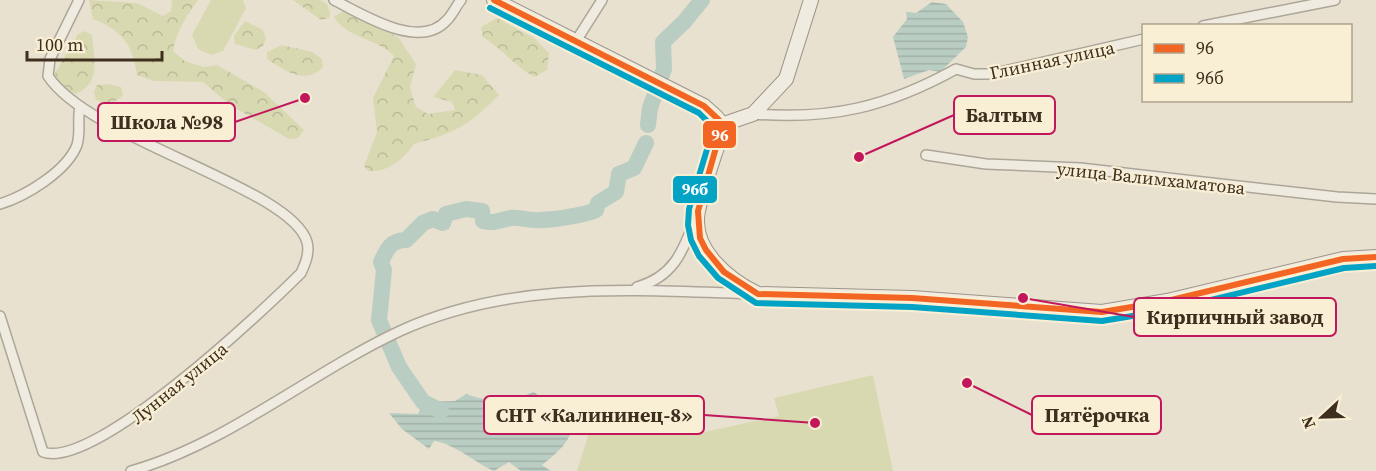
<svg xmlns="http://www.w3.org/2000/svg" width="1376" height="471" font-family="'Source Serif 4',serif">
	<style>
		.green { fill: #d8d9b1 }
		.forest { fill: url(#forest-crowns) }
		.water { fill: url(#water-rules) }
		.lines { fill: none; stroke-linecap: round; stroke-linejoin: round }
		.river { stroke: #bacdc2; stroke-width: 16 }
		.street-casing { stroke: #ada698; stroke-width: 12 }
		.secondary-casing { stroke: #9d9588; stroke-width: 16 }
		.street { stroke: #f0ebe1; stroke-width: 9 }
		.secondary { stroke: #f0ebe1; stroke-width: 14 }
		.bus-1-casing { stroke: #f9efd5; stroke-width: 10 }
		.bus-2-casing { stroke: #f9efd5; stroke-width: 10 }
		.bus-1 { stroke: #f26522; stroke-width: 6 }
		.bus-2 { stroke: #03a3c5; stroke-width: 6 }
		.labels { text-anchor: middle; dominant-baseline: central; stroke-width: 4.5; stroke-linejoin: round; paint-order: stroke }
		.street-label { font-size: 18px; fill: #3e2e1e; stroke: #f9efd5 }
		.leader { fill: none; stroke: #c2185b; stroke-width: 2 }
		.callout-dot { fill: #c2185b; stroke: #f9efd5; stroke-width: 2 }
		.callout { fill: #f9efd5; stroke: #c2185b; stroke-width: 2 }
		.callout-label { font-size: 20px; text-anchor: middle; font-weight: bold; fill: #3e2e1e }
		.line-badge { stroke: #f9efd5; stroke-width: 2 }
		.badge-label { font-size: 16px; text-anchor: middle; font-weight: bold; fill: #fff }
	</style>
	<defs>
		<pattern id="forest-crowns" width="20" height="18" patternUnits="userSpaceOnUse" patternTransform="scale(1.5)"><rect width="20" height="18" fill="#d8d9b1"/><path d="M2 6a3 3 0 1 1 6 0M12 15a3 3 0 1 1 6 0" fill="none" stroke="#babb98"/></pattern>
		<pattern id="water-rules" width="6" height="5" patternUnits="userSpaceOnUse" patternTransform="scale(1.5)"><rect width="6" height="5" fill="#bacdc2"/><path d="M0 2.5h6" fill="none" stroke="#a1b0a6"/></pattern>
	</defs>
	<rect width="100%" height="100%" fill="#e8e1d0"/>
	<g class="green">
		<polygon points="211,0 243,0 246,8 223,51 211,55 198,49 192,35"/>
		<polygon points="873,375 893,471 577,471 590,430 690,435 779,416 774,398"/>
	</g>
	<g class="forest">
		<path d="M89,0L137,3L163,16L171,11L172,0H198C187,15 176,32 173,51L185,61L204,67L217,65L264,92L304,130L298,138L289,139L230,105L203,82L154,81L137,75C133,45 122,30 93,19Z"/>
		<polygon points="293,0 320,0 327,4 330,13 329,18 321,20"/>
		<path d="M343,11L398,37L416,64L410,87L416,107L428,114L455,110L452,102L433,97L455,70L482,75L499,95C468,126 457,132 414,144C404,159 387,173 368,171L364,166L377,132L373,98L394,56C377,38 346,38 334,17Z"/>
		<path d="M497,18L534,38L549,53L547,70L534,77C515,66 502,49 483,37L481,27Z"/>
		<polygon points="245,21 263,30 266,39 263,46 256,50 235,44 234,36"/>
		<path d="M85,31L92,35C94,58 102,84 75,94L65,89L54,75L78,34Z"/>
		<path d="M282,45L312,52L322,59L323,67C306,86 284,70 267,59V52Z"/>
		<path d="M108,84L121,87L123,95C115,104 107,104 96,100L94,92L97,85Z"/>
	</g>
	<g class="water">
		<polygon points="932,2 946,4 963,22 968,37 966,47 940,72 929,70 904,79 893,37 907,19 906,12 916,13"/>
		<path d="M534,392L573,423C571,442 557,453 542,465L551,471H521L509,462L494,471C474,462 455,444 434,441L429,449L402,429L389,413L418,414L423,402L455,401L466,394C489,403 511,401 534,392Z"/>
	</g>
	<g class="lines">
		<g class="river">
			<polyline points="648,125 650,108 664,69 663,42 684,22 702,0"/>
			<path d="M441,411L423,402L399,367L379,320L384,270L381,262C387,249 391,240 406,240L423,223L433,219L443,223L446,214L466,209L482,211L483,221C495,224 499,220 511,218C518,217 527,220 535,220C548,221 586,215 596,210L598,203L616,192L619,174L634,168L646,143"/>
		</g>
		<defs>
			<g id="street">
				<path d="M334,0C363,15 420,51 447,20C453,14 456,6 461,0"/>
				<polyline points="1203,26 1335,0"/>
				<polyline points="576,41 602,0"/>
				<path d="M753,114C832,120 887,107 956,69L974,74H991L1144,39"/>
				<polyline points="926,155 986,164 1080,168 1337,197 1376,199"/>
				<path d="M0,204C26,196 67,171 77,145C81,132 77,120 80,107"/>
				<path d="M637,287C673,277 683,252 695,219"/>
				<path d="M0,316L43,452C94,471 264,310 301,273C305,264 310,253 307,242C291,187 90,140 48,76L50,59L79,0"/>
				<path d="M131,471C227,444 310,373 400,331C512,280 634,290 753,294"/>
			</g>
			<g id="secondary">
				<path d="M494,0L704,106C709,111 717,116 720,122C724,131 718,145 715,153C709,172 702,191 698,211C690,249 729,280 758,294L912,298L1102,312L1167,301L1343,259L1376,257"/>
				<polyline points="721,125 753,114 786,79 811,0"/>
			</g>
		</defs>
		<use href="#street" class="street-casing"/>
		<use href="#secondary" class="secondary-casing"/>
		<use href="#street" class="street"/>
		<use href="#secondary" class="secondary"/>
		<defs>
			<polyline id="bus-1" points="494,0 704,106 719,120 721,130 698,211 700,238 706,250 724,272 758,294 912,298 1102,312 1167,301 1343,259 1376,257"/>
			<polyline id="bus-2" points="490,8 699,113 710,124 711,136 689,209 688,225 691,240 699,256 718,278 756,303 912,307 1102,321 1169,310 1344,268 1376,266"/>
		</defs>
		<use href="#bus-1" class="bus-1-casing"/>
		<use href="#bus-2" class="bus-2-casing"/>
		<use href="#bus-1" class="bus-1"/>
		<use href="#bus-2" class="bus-2"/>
	</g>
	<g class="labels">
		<g class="street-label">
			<text transform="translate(1052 60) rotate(-12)">Глинная улица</text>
			<text transform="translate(1151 178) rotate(6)">улица Валимхаматова</text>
			<text transform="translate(179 383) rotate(-39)">Лунная улица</text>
		</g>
	</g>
	<path class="leader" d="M859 157L954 115M305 98L235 122M1023 298L1134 317M815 423L704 415M967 383L1032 415"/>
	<g class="callout-dot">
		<circle cx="859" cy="157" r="6"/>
		<circle cx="305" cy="98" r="6"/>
		<circle cx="1023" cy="298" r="6"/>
		<circle cx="815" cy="423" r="6"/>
		<circle cx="967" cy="383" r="6"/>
	</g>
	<g class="callout">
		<rect x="954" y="96" width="101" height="38" rx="6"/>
		<rect x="98" y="103" width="137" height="38" rx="6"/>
		<rect x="1134" y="298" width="202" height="38" rx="6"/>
		<rect x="484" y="396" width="220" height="38" rx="6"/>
		<rect x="1032" y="396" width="129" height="38" rx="6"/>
	</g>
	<g class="callout-label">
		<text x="1004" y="122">Балтым</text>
		<text x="167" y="129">Школа №98</text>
		<text x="1235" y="324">Кирпичный завод</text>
		<text x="594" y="422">СНТ «Калининец-8»</text>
		<text x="1097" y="422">Пятёрочка</text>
	</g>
	<g class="line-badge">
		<rect x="702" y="120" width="35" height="29" rx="6" fill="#f26522"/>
		<rect x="672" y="175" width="46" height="29" rx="6" fill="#03a3c5"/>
	</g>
	<g class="badge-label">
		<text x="720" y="141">96</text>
		<text x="695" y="195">96б</text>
	</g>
	<rect x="1142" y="24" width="210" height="78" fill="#f9efd5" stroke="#aea28c" stroke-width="1.5"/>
	<rect x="1154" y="44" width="30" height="9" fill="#f26522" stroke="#aea28c" stroke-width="1.5"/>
	<text x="1196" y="54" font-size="18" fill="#3e2e1e">96</text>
	<rect x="1154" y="74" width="30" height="9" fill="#03a3c5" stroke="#aea28c" stroke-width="1.5"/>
	<text x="1196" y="84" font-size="18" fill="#3e2e1e">96б</text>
	<g transform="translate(1322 417) rotate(248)" stroke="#f9efd5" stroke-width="4.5" paint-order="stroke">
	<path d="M0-4.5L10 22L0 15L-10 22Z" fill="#3e2e1e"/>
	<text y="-9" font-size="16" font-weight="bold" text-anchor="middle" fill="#3e2e1e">N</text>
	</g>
	<path d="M27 51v9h135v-9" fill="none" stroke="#3e2e1e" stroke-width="3"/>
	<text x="36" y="51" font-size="18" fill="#3e2e1e" stroke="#f9efd5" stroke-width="4.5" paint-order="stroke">100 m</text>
</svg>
